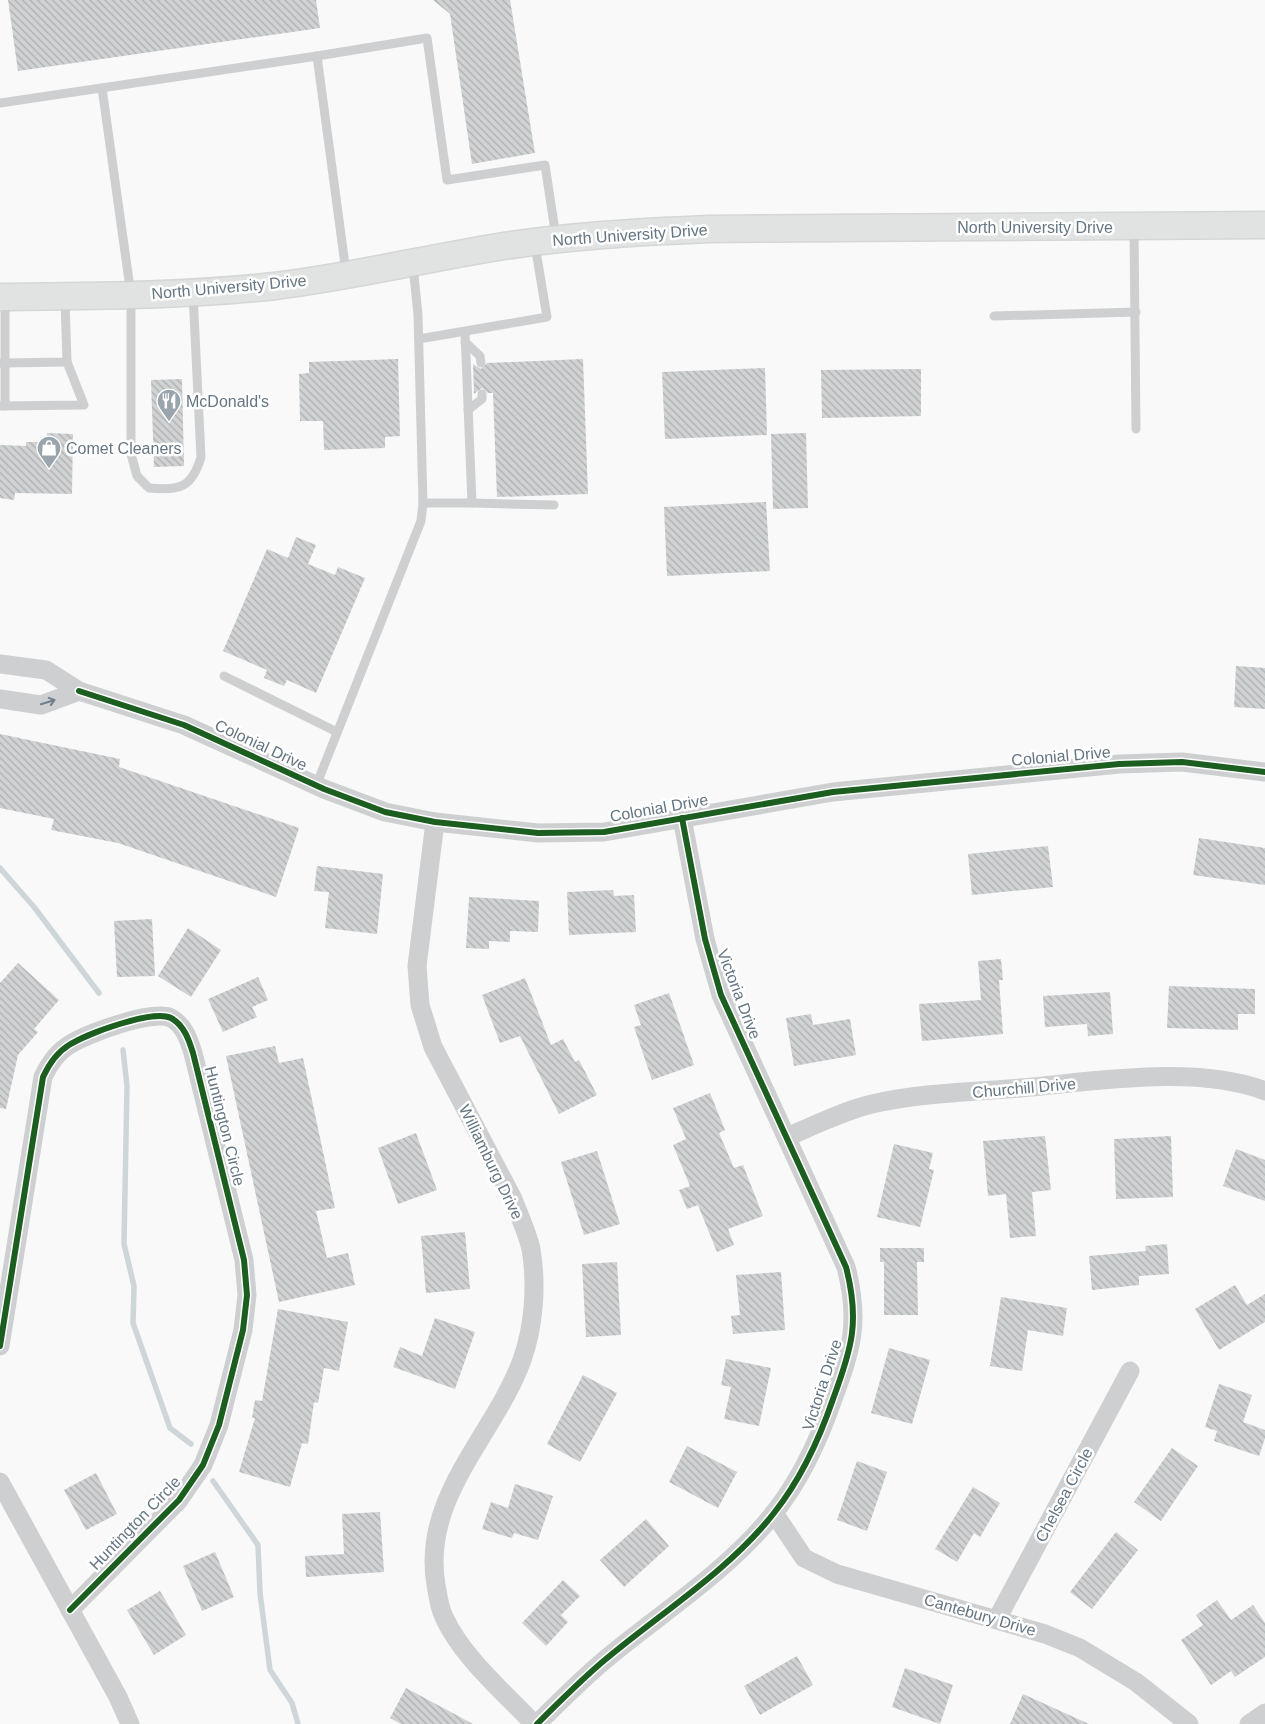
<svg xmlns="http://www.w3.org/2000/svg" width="1265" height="1724" font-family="Arial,sans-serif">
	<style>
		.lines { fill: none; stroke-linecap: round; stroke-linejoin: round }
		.stream { stroke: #ced6d9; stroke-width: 5.5 }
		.building { fill: url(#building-back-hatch) }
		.secondary-casing { stroke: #d5d6d7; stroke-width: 29 }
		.lane { stroke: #cecfd0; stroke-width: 9 }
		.street { stroke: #cecfd0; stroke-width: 19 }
		.secondary { stroke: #e1e2e2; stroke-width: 26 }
		.cycleway-casing { stroke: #fff; stroke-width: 9 }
		.cycleway { stroke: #1b5e20; stroke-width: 6 }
		.oneway { stroke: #707f8b }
		.labels { text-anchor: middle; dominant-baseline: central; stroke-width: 5; stroke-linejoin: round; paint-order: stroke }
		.street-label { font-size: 16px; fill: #657683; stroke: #fff }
		.poi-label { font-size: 16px; fill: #657683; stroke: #fff; text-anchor: start }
	</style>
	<defs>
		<pattern id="building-back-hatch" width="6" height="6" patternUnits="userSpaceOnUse" patternTransform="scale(1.25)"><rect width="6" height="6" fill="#d0d2d3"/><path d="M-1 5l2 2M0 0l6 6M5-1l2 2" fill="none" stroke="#acafb1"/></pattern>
	</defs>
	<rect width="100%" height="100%" fill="#f9f9f9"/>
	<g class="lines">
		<g class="stream">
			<polyline points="0,868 34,907 99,993"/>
			<polyline points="123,1050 127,1086 124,1244 134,1286 133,1323 170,1428 191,1444"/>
			<polyline points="213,1481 258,1545 260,1593 270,1670 292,1703 298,1724"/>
		</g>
	</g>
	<g class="building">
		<polygon points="8,0 316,0 320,28 18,71"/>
		<polygon points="433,0 510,0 535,153 472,164 450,14"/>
		<polygon points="398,359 400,436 385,437 385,448 324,450 323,421 300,421 299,374 309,373 309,362"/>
		<polygon points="583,359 588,494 497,497 493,393 488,393 482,388 474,394 473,364 481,369 487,363"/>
		<polygon points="765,368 767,435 665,439 662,372"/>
		<polygon points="921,369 921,416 822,418 821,370"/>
		<polygon points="182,379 184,466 154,467 151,380"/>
		<polygon points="47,433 73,434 72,494 15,493 14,500 0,498 0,445 26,446 26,442 47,442"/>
		<polygon points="806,433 808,508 773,509 771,434"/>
		<polygon points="766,502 770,571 667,576 664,507"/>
		<polygon points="296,537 316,545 308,564 335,575 338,567 365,578 316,693 287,680 284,686 264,678 267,670 223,651 267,549 288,558"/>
		<polygon points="1236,666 1265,668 1265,709 1234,707"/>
		<polygon points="0,734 120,759 119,767 299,828 276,897 118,843 51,830 54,819 0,808"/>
		<polygon points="1199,838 1265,848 1265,885 1193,875"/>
		<polygon points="1048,846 1053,887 972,895 968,854"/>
		<polygon points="317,866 383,874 377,934 325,928 329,892 314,891"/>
		<polygon points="613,890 614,896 634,895 636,932 569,935 567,892"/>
		<polygon points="469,897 539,901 538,932 510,931 510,942 489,941 489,949 466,948"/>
		<polygon points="152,919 155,976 117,977 114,921"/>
		<polygon points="188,928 221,950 191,997 158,976"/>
		<polygon points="1001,959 1003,980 999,980 1003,1034 922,1041 919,1004 981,1000 978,961"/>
		<polygon points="18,963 59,1000 34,1029 38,1032 18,1055 6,1109 0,1108 0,983"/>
		<polygon points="258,977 268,1000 252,1007 257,1017 223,1032 208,999"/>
		<polygon points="525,978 551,1045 563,1039 575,1062 579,1060 597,1095 559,1114 520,1036 500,1043 482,995"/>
		<polygon points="1169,986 1255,989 1255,1014 1238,1014 1238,1030 1167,1028"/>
		<polygon points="1110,992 1113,1034 1088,1036 1087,1024 1045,1027 1043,996"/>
		<polygon points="669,993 694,1065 652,1080 634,1027 641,1025 634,1005"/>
		<polygon points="811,1014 813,1025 850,1019 856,1055 794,1066 786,1018"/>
		<polygon points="275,1046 279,1063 303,1058 335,1208 316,1211 327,1258 348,1253 355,1285 279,1302 226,1056"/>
		<polygon points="710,1093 725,1130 719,1133 734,1168 743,1165 763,1216 728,1229 734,1245 717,1252 698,1205 687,1209 679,1190 690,1186 673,1145 686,1139 673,1108"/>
		<polygon points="416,1133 437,1190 398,1204 378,1148"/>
		<polygon points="1045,1136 1051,1190 1032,1192 1036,1236 1010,1238 1006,1194 988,1196 983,1141"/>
		<polygon points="1171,1136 1173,1197 1116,1199 1114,1139"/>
		<polygon points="894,1144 933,1153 929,1169 934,1170 920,1227 877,1217"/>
		<polygon points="1236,1149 1265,1160 1265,1201 1223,1186"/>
		<polygon points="597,1151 620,1224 584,1235 561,1162"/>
		<polygon points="465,1232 470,1289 426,1293 421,1236"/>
		<polygon points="1167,1244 1169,1274 1139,1276 1139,1285 1092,1290 1089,1256 1146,1251 1145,1246"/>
		<polygon points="880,1248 924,1248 924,1262 917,1262 918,1315 884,1315 884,1262 880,1262"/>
		<polygon points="617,1262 621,1335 586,1337 582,1264"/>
		<polygon points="781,1272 785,1330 733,1334 731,1316 740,1315 736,1275"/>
		<polygon points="1235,1285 1247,1305 1265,1294 1265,1322 1219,1350 1195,1309"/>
		<polygon points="1001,1297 1067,1308 1063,1336 1028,1330 1022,1371 990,1366"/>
		<polygon points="278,1309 348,1322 339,1371 324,1368 318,1403 314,1402 308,1444 302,1443 290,1487 239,1472 255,1418 252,1418 255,1400 262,1401"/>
		<polygon points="435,1318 475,1332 455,1389 393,1367 400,1347 422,1356"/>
		<polygon points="889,1348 930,1360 912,1424 871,1413"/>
		<polygon points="726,1359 771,1368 759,1426 724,1419 731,1387 721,1385"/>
		<polygon points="583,1375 617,1393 580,1462 547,1444"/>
		<polygon points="1219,1384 1252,1395 1243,1422 1265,1430 1265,1438 1259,1456 1214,1441 1217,1431 1205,1427"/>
		<polygon points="687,1446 737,1472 718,1508 669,1482"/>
		<polygon points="1172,1448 1198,1466 1161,1521 1134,1502"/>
		<polygon points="857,1461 887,1472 867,1531 837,1520"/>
		<polygon points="96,1473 117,1514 86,1530 64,1490"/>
		<polygon points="515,1484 553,1496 538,1540 514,1533 512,1538 482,1529 491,1502 508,1508"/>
		<polygon points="973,1487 1000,1503 980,1537 974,1533 957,1562 935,1549"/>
		<polygon points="380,1512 384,1572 306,1577 305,1556 344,1554 342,1514"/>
		<polygon points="646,1519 669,1546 624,1587 600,1560"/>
		<polygon points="1116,1532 1138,1550 1092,1609 1070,1592"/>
		<polygon points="215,1552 234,1597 202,1611 183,1566"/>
		<polygon points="563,1580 580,1596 561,1615 568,1622 546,1646 522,1623"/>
		<polygon points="160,1591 186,1635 154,1655 127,1610"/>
		<polygon points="1217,1600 1231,1620 1253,1605 1265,1623 1265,1657 1235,1677 1231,1671 1211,1685 1181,1640 1203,1625 1196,1615"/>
		<polygon points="797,1656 813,1685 760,1715 744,1686"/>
		<polygon points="905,1668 953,1685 940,1724 892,1707"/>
		<polygon points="406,1688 473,1724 401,1724 390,1718"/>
		<polygon points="1023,1694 1089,1724 1010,1724"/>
	</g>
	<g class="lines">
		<defs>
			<path id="secondary" d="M0,297C92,296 184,296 275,286C350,277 424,259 498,247C568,236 638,232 709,229L1265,225"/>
		</defs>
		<use href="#secondary" class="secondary-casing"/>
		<g class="lane">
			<polyline points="317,56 427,38 447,180 545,165 556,237"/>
			<path d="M102,88L131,295V454L137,476L149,488C179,491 192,488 201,457L193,294"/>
			<polyline points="0,103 317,56 346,272"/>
			<polyline points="1134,229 1136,429"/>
			<polyline points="5,300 5,363 67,362 65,299"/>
			<polyline points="994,316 1136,312"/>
			<polyline points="419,339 547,317 535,245"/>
			<polyline points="465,342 480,356 481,363"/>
			<polyline points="0,363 5,363 5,406"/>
			<polyline points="0,406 84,405 67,362"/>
			<polyline points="468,410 482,399 482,394"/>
			<polyline points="423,503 472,503 465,332"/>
			<polyline points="472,503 554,505"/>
			<polyline points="224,676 337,732"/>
			<polyline points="316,786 421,521 423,503 418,315 413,265"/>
		</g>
		<g class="street">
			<polyline points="0,664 46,670 79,691 41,705 0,699"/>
			<polyline points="79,691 184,725 324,789 385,812 435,822 538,833 604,832 833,792 1119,764 1182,762 1265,772"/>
			<path d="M435,822L417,966L420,1005L433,1047L513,1199C519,1215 527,1232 531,1249C537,1285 534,1326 522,1360C494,1436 421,1497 436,1585C438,1595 439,1607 444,1617C462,1657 504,1692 534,1724"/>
			<path d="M787,1137C815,1125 843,1111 872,1104C920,1093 971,1092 1020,1088C1092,1082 1196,1064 1265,1091"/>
			<path d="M0,1346L43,1077C49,1064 56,1053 69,1045C86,1034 153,1009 171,1018C184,1025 189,1040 193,1053L244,1260L247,1295L243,1330L219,1425L203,1465L179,1500L70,1610"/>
			<polyline points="0,1482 118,1697 130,1724"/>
			<polyline points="774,1513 804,1558 837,1574 1045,1634 1080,1648 1136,1682 1189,1724"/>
			<polyline points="997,1619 1130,1371"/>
			<path d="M537,1724C557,1704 578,1683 600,1664C656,1616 728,1572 774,1513C801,1479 819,1440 833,1399C852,1348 860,1321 846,1267L721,995L705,939L682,818"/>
			<polyline points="1249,1724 1265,1713"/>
		</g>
		<use href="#secondary" class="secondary"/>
		<defs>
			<g id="cycleway">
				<polyline points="79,691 184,725 324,789 385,812 435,822 538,833 604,832 833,792 1119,764 1182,762 1265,772"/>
				<path d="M0,1346L43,1077C49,1064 56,1053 69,1045C86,1034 153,1009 171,1018C184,1025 189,1040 193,1053L244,1260L247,1295L243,1330L219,1425L203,1465L179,1500L70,1610"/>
				<path d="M537,1724C557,1704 578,1683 600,1664C656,1616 728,1572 774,1513C801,1479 819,1440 833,1399C852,1348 860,1321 846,1267L721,995L705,939L682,818"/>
			</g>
		</defs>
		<use href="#cycleway" class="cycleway-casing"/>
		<use href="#cycleway" class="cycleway"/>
	</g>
	<defs><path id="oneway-shaft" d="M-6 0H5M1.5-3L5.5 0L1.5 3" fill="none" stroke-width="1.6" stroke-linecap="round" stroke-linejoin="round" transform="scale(1.25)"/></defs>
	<use class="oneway" href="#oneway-shaft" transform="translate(48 702) rotate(-17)"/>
	<defs>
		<symbol id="restaurant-pin" viewBox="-11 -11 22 30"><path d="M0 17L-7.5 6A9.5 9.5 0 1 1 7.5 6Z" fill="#99a4ac" stroke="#fff"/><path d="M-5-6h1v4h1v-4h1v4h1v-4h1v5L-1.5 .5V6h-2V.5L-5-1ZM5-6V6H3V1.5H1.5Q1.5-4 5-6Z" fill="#fff"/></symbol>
		<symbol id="shop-pin" viewBox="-11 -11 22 30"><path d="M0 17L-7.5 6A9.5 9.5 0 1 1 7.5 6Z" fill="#99a4ac" stroke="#fff"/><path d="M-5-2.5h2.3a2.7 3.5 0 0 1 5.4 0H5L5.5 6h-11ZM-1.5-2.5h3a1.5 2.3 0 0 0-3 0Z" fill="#fff"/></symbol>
	</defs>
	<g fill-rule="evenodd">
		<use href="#restaurant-pin" x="155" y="387" width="28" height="38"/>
		<use href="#shop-pin" x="35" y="434" width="28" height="38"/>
	</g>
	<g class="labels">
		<g class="street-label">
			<text x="1035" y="227">North University Drive</text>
			<text transform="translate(630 235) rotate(-4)">North University Drive</text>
			<text transform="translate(229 287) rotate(-5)">North University Drive</text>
			<text transform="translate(261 745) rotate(25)">Colonial Drive</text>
			<text transform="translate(1061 756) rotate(-5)">Colonial Drive</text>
			<text transform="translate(659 808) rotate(-10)">Colonial Drive</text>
			<text transform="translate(739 994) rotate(69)">Victoria Drive</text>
			<text transform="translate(1024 1088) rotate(-5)">Churchill Drive</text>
			<text transform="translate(225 1126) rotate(76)">Huntington Circle</text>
			<text transform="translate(491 1162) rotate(64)">Williamburg Drive</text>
			<text transform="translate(822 1385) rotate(-72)">Victoria Drive</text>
			<text transform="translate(1064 1495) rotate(-62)">Chelsea Circle</text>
			<text transform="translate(135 1523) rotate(-46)">Huntington Circle</text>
			<text transform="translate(980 1615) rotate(16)">Cantebury Drive</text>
		</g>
		<g class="poi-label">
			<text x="186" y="401">McDonald's</text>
			<text x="66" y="448">Comet Cleaners</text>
		</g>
	</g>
</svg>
